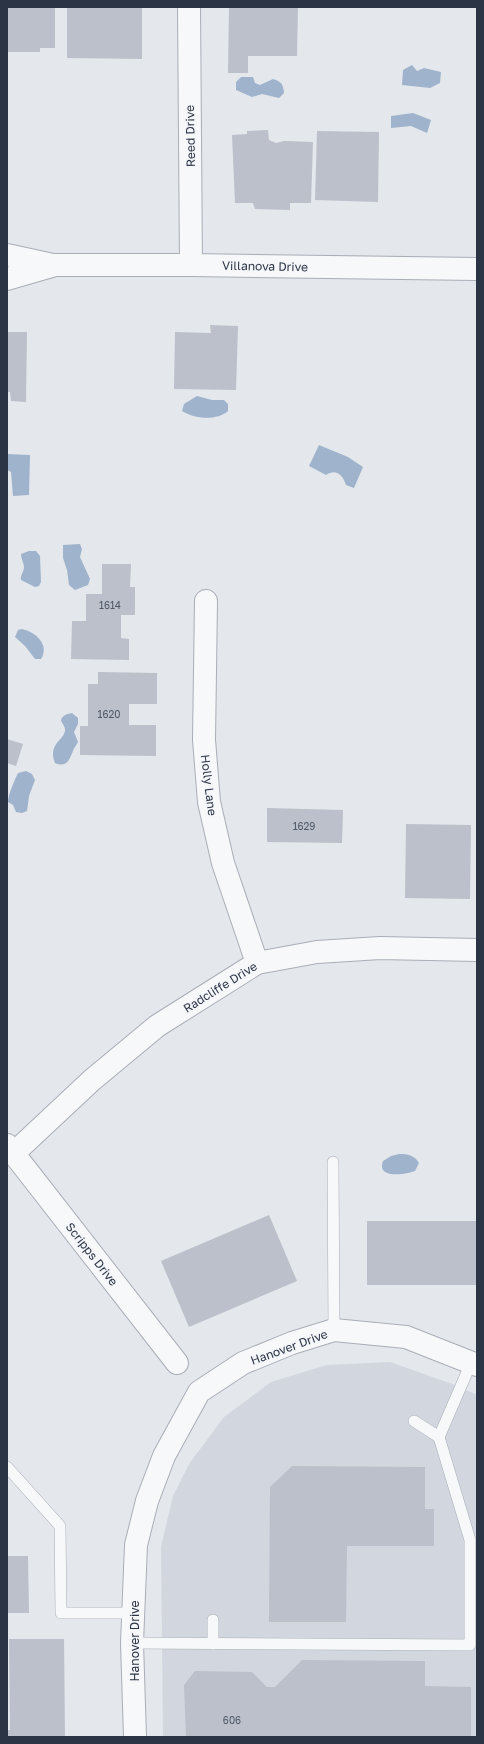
<svg xmlns="http://www.w3.org/2000/svg" width="484" height="1744" font-family="'Golos Text',sans-serif">
	<style>
		.built { fill: #d2d6de }
		.water { fill: #9fb4cc }
		.building { fill: #bbc0ca }
		.lines { fill: none; stroke-linecap: round; stroke-linejoin: round }
		.service-casing { stroke: #a9aeb7; stroke-width: 12 }
		.minor-casing { stroke: #a9aeb7; stroke-width: 24 }
		.tertiary-casing { stroke: #a9aeb7; stroke-width: 24 }
		.service { stroke: #f7f8fa; stroke-width: 11 }
		.minor { stroke: #f7f8fa; stroke-width: 22 }
		.tertiary { stroke: #f7f8fa; stroke-width: 22 }
		.labels { text-anchor: middle; dominant-baseline: central; stroke-width: 3.5; stroke-linejoin: round; paint-order: stroke }
		.number-label { font-size: 10px; fill: #4f5766 }
		.street-label { font-size: 12px; fill: #2b3445; stroke: #f4f6f9 }
	</style>
	<rect width="100%" height="100%" fill="#e4e7ec"/>
	<polygon class="built" points="390,1362 455,1385 477,1395 477,1737 163,1737 161,1547 173,1496 189,1464 224,1417 271,1382 327,1365"/>
	<g class="water">
		<polygon points="412,65 417,71 424,68 441,72 440,83 430,88 402,85 403,70"/>
		<path d="M241,77H253L255,83L260,85L273,79C282,82 283,84 284,93L279,98L262,94L252,97L236,90V82Z"/>
		<polygon points="413,113 431,120 427,133 411,126 391,128 391,116"/>
		<path d="M197,396L212,400H224L228,404V411C217,421 194,419 182,411L184,404Z"/>
		<path d="M319,445L348,457L363,467L354,488L346,485C343,475 336,468 326,475L309,466Z"/>
		<polygon points="7,454 30,455 29,495 13,496 11,472 7,470"/>
		<polygon points="80,544 82,549 80,557 90,579 88,585 75,590 69,585 67,570 63,558 63,545"/>
		<path d="M29,551H36L40,556L41,582L39,586L35,587L21,580C20,575 24,572 24,567C24,563 21,559 21,554Z"/>
		<path d="M22,629C36,632 50,645 41,659H35L25,646L15,637L18,630Z"/>
		<path d="M72,713L78,718V724L74,732L78,742C77,745 74,747 73,751C69,760 67,768 55,763C47,743 66,740 65,729C65,726 62,724 61,720C63,715 67,714 72,713Z"/>
		<path d="M26,771L32,774L35,780L29,796L27,811L22,813L16,812L13,805L8,802C8,795 15,779 18,773Z"/>
		<path d="M399,1154C408,1154 414,1155 419,1163L415,1171C407,1174 376,1180 383,1161L391,1156Z"/>
	</g>
	<g class="building">
		<polygon points="7,7 55,7 55,48 40,48 40,52 7,52"/>
		<polygon points="67,7 142,7 142,59 67,58"/>
		<polygon points="229,7 298,7 297,56 248,56 248,73 228,73"/>
		<polygon points="268,130 269,140 276,143 284,141 313,142 311,203 290,203 290,210 255,209 253,203 235,203 232,135 247,134 247,131"/>
		<polygon points="317,131 379,132 378,202 315,200"/>
		<polygon points="210,325 238,326 236,390 174,389 175,332 211,333"/>
		<polygon points="7,332 27,332 26,402 11,401 10,392 7,392"/>
		<polygon points="102,564 131,564 130,587 135,587 135,615 121,615 121,638 129,639 129,660 71,659 72,621 86,621 86,594 102,594"/>
		<polygon points="98,672 157,673 157,704 129,704 129,725 156,725 156,756 80,755 80,726 88,726 88,684 98,684"/>
		<polygon points="7,739 23,744 16,766 7,763"/>
		<polygon points="267,808 343,810 342,843 267,842"/>
		<polygon points="406,824 471,825 470,899 405,898"/>
		<polygon points="269,1215 297,1281 189,1327 161,1261"/>
		<rect x="367" y="1221" width="110" height="64"/>
		<polygon points="292,1466 425,1467 425,1509 434,1509 434,1546 347,1546 346,1622 269,1622 270,1487"/>
		<polygon points="7,1556 28,1556 29,1613 7,1613"/>
		<polygon points="9,1639 64,1639 65,1737 7,1737 7,1730 10,1730"/>
		<polygon points="302,1660 425,1661 425,1686 471,1687 471,1737 186,1737 184,1685 195,1671 252,1672 267,1687 275,1687"/>
	</g>
	<g class="lines">
		<defs>
			<g id="service">
				<polyline points="333,1162 334,1330"/>
				<polyline points="414,1421 439,1437"/>
				<polyline points="7,1467 60,1526 61,1613 133,1613"/>
				<polyline points="213,1620 213,1644"/>
				<polyline points="132,1643 470,1645 470,1540 439,1437 471,1363"/>
			</g>
			<g id="minor">
				<polyline points="189,7 191,265"/>
				<polyline points="206,601 204,740 209,802 223,863 257,963"/>
				<polyline points="7,1145 177,1363"/>
				<polyline points="14,1153 92,1080 157,1026 257,963 317,952 380,948 477,950"/>
				<polyline points="135,1737 132,1643 136,1545 147,1501 164,1456 199,1392 243,1363 292,1343 334,1330 406,1337 477,1365"/>
			</g>
			<g id="tertiary">
				<polyline points="7,255 53,265 191,265 477,269"/>
				<polyline points="7,279 52,266"/>
			</g>
		</defs>
		<use href="#service" class="service-casing"/>
		<use href="#minor" class="minor-casing"/>
		<use href="#tertiary" class="tertiary-casing"/>
		<use href="#service" class="service"/>
		<use href="#minor" class="minor"/>
		<use href="#tertiary" class="tertiary"/>
	</g>
	<g class="labels">
		<g class="number-label">
			<text x="110" y="605">1614</text>
			<text x="109" y="714">1620</text>
			<text x="304" y="826">1629</text>
			<text x="232" y="1720">606</text>
		</g>
		<g class="street-label">
			<text transform="translate(190 136) rotate(-91)">Reed Drive</text>
			<text transform="translate(265 266) rotate(1)">Villanova Drive</text>
			<text transform="translate(209 785) rotate(83)">Holly Lane</text>
			<text transform="translate(220 987) rotate(-32)">Radcliffe Drive</text>
			<text transform="translate(92 1254) rotate(52)">Scripps Drive</text>
			<text transform="translate(289 1347) rotate(-20)">Hanover Drive</text>
			<text transform="translate(134 1641) rotate(-90)">Hanover Drive</text>
		</g>
	</g>
	<rect width="484" height="1744" fill="none" stroke="#2b3445" stroke-width="16"/>
</svg>
